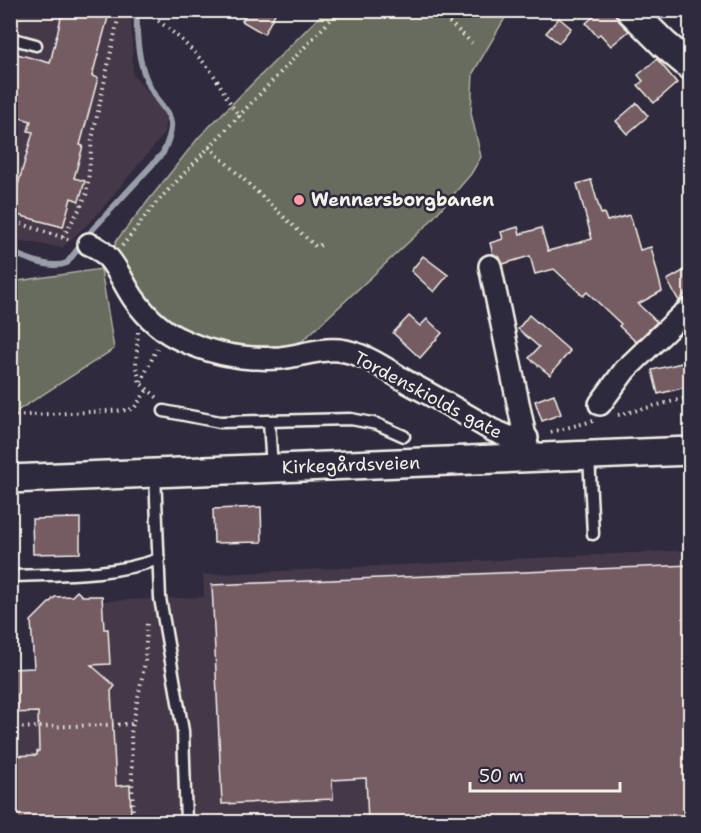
<svg xmlns="http://www.w3.org/2000/svg" width="701" height="833" font-family="'Shantell Sans',sans-serif">
	<style>
		.built { fill: #443949 }
		.green { fill: #676c5e; stroke: #aeaea3; stroke-width: 1.5 }
		.lines { fill: none; stroke-linecap: round; stroke-linejoin: round }
		.stream { stroke: #999ea9; stroke-width: 6 }
		.building { fill: #745c64; stroke: #f4f1e8; stroke-width: 1.5 }
		.service-casing { stroke: #f4f1e8; stroke-width: 15 }
		.minor-casing { stroke: #f4f1e8; stroke-width: 26 }
		.tertiary-casing { stroke: #f4f1e8; stroke-width: 32 }
		.path { stroke: #f4f1e8; stroke-width: 4; stroke-dasharray: 1.5 4.5; stroke-linecap: butt }
		.service { stroke: #2f2a3d; stroke-width: 10 }
		.minor { stroke: #2f2a3d; stroke-width: 21 }
		.tertiary { stroke: #2f2a3d; stroke-width: 27 }
		.poi-dot { fill: #ff9aa2; stroke: #2f2a3d; stroke-width: 2 }
		.labels { text-anchor: middle; dominant-baseline: central; stroke-width: 5; stroke-linejoin: round; paint-order: stroke }
		.poi-label { font-size: 18px; font-weight: bold; fill: #f4f1e8; stroke: #2f2a3d; text-anchor: start }
		.street-label { font-size: 18px; fill: #f4f1e8; stroke: #2f2a3d }
	</style>
	<rect width="100%" height="100%" fill="#2f2a3d"/>
	<filter id="ink" filterUnits="userSpaceOnUse"><feTurbulence type="fractalNoise" baseFrequency=".0167" numOctaves="2"/><feDisplacementMap in="SourceGraphic" scale="12" xChannelSelector="R" yChannelSelector="G"/><feConvolveMatrix kernelMatrix="1 2 1 2 8 2 1 2 1" color-interpolation-filters="sRGB"/></filter>
	<g filter="url(#ink)">
		<g class="built">
			<polygon points="10,11 131,11 133,75 166,114 165,133 95,217 62,248 11,239"/>
			<polygon points="690,550 690,822 11,822 10,669 34,667 32,621 51,601 51,597 72,596 77,591 82,596 103,595 103,601 204,597 203,575"/>
		</g>
		<g class="green">
			<polygon points="325,11 509,11 473,73 471,113 481,157 471,174 427,225 297,346 175,345 108,276 116,241 199,137"/>
			<polygon points="101,269 114,349 11,415 11,282"/>
		</g>
		<g class="lines">
			<path class="stream" d="M10,252C27,258 50,270 67,263L93,229L163,153C182,111 164,118 149,85C138,63 136,35 137,10"/>
		</g>
		<g class="building">
			<polygon points="63,10 110,10 92,76 98,78 80,145 83,146 74,178 85,181 79,201 71,198 63,227 10,213 33,132 28,131 31,121 10,115 10,52 50,63"/>
			<polygon points="249,10 277,10 264,34 242,21"/>
			<polygon points="601,10 615,10 619,21 629,31 611,46 600,34 597,36 586,23"/>
			<polygon points="559,18 571,28 559,43 546,33"/>
			<polygon points="657,59 677,83 654,103 638,85 643,81 638,75"/>
			<polygon points="637,103 648,116 627,134 616,121"/>
			<polygon points="591,180 601,214 604,213 607,221 630,215 640,250 651,247 662,291 638,304 657,322 636,342 619,326 621,324 587,292 583,296 554,269 535,274 530,256 503,264 500,258 493,254 490,243 503,239 501,232 518,227 520,234 541,228 548,251 592,239 577,184"/>
			<polygon points="423,256 448,275 434,292 411,271"/>
			<polygon points="690,267 690,289 679,301 667,280"/>
			<polygon points="529,315 570,351 550,375 529,358 539,347 518,329"/>
			<polygon points="409,316 420,326 427,319 442,333 420,358 393,333"/>
			<polygon points="690,361 690,386 658,394 652,370"/>
			<polygon points="554,394 561,414 542,421 535,401"/>
			<polygon points="261,507 262,542 214,543 213,509"/>
			<polygon points="80,518 80,553 33,554 32,519"/>
			<polygon points="690,565 690,822 368,822 366,778 332,780 333,799 222,804 212,585"/>
			<polygon points="77,591 82,596 102,596 104,629 108,629 110,664 91,665 115,686 111,691 116,786 130,785 131,819 116,820 116,822 10,822 10,756 37,755 37,751 39,751 38,712 10,713 10,669 34,668 31,621 55,597 72,596"/>
		</g>
		<g class="lines">
			<defs>
				<g id="service">
					<polyline points="10,38 36,45"/>
					<polyline points="164,411 220,422 351,419 377,424 404,436"/>
					<polyline points="269,422 272,468"/>
					<polyline points="589,456 593,534"/>
					<polyline points="155,474 160,598 183,731 186,822"/>
					<path d="M10,576C60,574 112,576 159,559"/>
				</g>
				<g id="minor">
					<path d="M89,244C113,253 120,279 134,299C146,316 163,332 182,340C212,354 247,360 280,358C300,356 319,348 339,350C365,353 387,370 409,383C437,398 465,414 492,430L509,437L527,438"/>
					<polyline points="490,266 528,451"/>
					<polyline points="600,404 625,370 681,316 690,309"/>
				</g>
				<g id="tertiary">
					<polyline points="630,10 664,44 690,66"/>
					<polyline points="10,479 690,451"/>
				</g>
			</defs>
			<use href="#service" class="service-casing"/>
			<use href="#minor" class="minor-casing"/>
			<use href="#tertiary" class="tertiary-casing"/>
			<g class="path">
				<path d="M144,10C168,27 192,48 210,70C223,87 231,109 246,124"/>
				<polyline points="436,10 472,43"/>
				<polyline points="209,147 316,247 321,245"/>
				<polyline points="10,220 70,240"/>
				<polyline points="63,237 80,208 87,193 92,139 120,10"/>
				<polyline points="122,246 156,203 340,10"/>
				<polyline points="138,332 136,365 140,383 159,399"/>
				<polyline points="141,382 157,348"/>
				<polyline points="618,415 690,397"/>
				<polyline points="10,416 129,410 135,407 147,390"/>
				<polyline points="551,432 593,421"/>
				<polyline points="10,728 133,724"/>
				<polyline points="133,822 131,733 145,662 147,621"/>
			</g>
			<use href="#service" class="service"/>
			<use href="#minor" class="minor"/>
			<use href="#tertiary" class="tertiary"/>
		</g>
	</g>
	<circle class="poi-dot" cx="299" cy="200" r="6"/>
	<g class="labels">
		<g class="poi-label">
			<text x="311" y="200">Wennersborgbanen</text>
		</g>
		<g class="street-label">
			<text transform="translate(428 395) rotate(28)">Tordenskiolds gate</text>
			<text transform="translate(351 465) rotate(-2)">Kirkegårdsveien</text>
		</g>
	</g>
	<rect width="701" height="833" fill="none" stroke="#2f2a3d" stroke-width="36"/>
	<rect x="18" y="18" width="665" height="797" fill="none" stroke="#f4f1e8" stroke-width="2" filter="url(#ink)"/>
	<path d="M470 782v9h150v-9" fill="none" stroke="#f4f1e8" stroke-width="3"/>
	<text x="479" y="782" font-size="18" fill="#f4f1e8" stroke="#2f2a3d" stroke-width="4.5" paint-order="stroke">50 m</text>
</svg>
